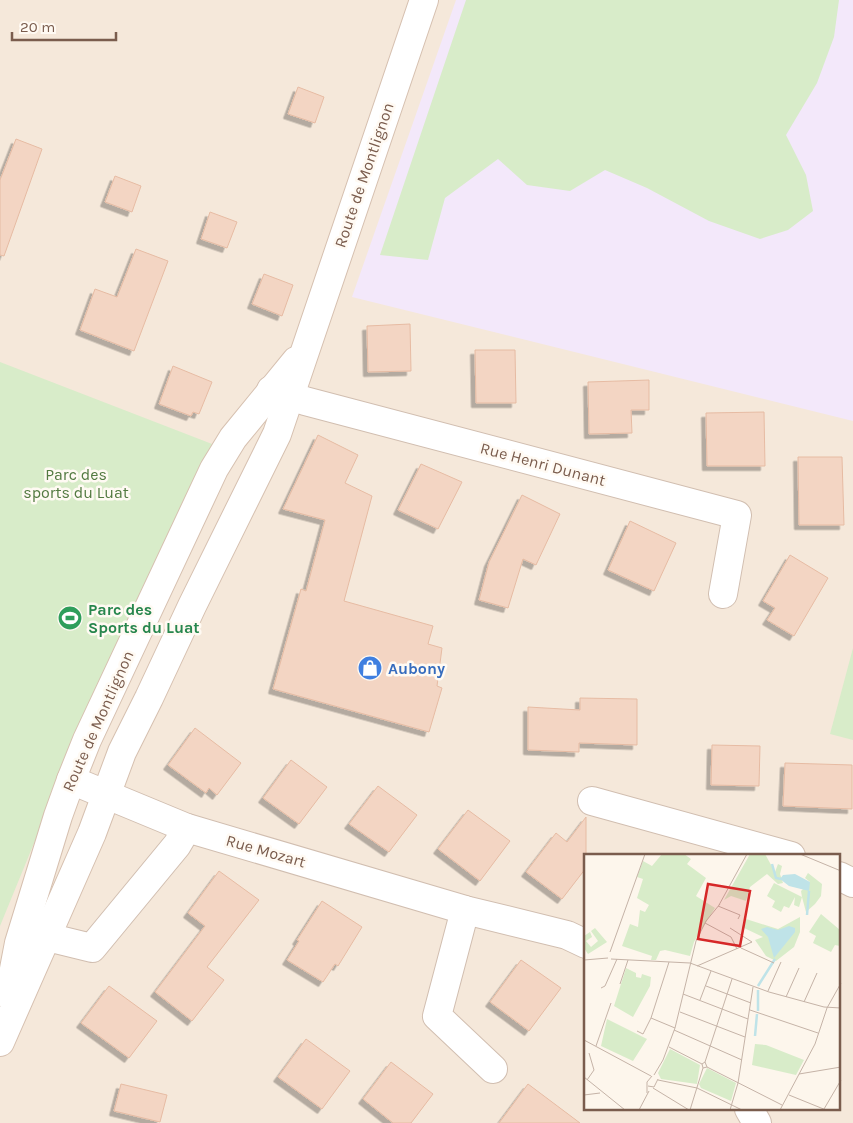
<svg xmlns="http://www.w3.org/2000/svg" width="853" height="1123" font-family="Karla,sans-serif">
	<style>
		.residential { fill: #f5e8da; fill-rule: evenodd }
		.education { fill: #f3e8fa }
		.green { fill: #d8ecc9 }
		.building { fill: #f3d5c3; stroke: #e6bba3; filter: url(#shadow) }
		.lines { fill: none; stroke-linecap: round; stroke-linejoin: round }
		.minor-casing { stroke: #d1beb0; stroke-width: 30 }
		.secondary-casing { stroke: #d6c0b0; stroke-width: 30 }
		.minor { stroke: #fff; stroke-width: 28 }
		.secondary { stroke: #fff; stroke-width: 28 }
		.labels { text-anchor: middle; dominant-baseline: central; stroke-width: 5; stroke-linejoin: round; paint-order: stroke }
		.street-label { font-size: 16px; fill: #7a5c4d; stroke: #fffaf3 }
		.park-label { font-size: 16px; fill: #537a41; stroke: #fffaf3 }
		.leisure-label { font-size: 16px; font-weight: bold; fill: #27864d; stroke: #fffaf3; text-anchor: start }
		.shop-label { font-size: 16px; font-weight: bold; fill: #366cbe; stroke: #fffaf3; text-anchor: start }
		.inset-river { fill: none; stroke: #bfe3e8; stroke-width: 2.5 }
		.inset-road { fill: none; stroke: #c5b3a7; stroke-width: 1 }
		.view { fill: #d62828; fill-opacity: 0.15; stroke: #d62828; stroke-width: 2.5 }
		.inset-edge { fill: none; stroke: #7a5c4d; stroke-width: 2.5 }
	</style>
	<defs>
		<filter id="shadow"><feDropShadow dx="-4.5" dy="4.5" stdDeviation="0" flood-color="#0004"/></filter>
	</defs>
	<rect width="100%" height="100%" fill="#fdf6ec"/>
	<path class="residential" d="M0,0H853V1123H0ZM586,856H839V1109H586Z"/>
	<polygon class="education" points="456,0 853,0 853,421 352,297"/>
	<g class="green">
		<polygon points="466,0 839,0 834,37 817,83 786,135 806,175 813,211 788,230 760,239 709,221 647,188 605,170 570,191 527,185 498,159 445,198 428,260 380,255"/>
		<polygon points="0,362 225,449 57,787 0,926"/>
		<polygon points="853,648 853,740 830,734"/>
	</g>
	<g class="building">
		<polygon points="298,87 324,97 315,123 288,114"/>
		<polygon points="16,139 42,149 4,256 0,255 0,180"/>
		<polygon points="115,176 141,186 132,212 105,202"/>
		<polygon points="210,212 237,222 227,248 201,239"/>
		<polygon points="136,249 168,261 134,351 80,330 95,289 117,297"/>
		<polygon points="264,274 293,285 282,316 252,304"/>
		<polygon points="410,324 411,371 368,372 367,326"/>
		<polygon points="475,350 515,350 516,403 476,403"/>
		<polygon points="173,366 212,382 199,414 193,412 191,416 159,404"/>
		<polygon points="649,380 649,410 631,410 632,433 589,434 588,382"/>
		<polygon points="764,412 765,466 707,466 706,413"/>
		<polygon points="318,435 358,455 345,483 372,496 344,601 433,626 428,644 442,648 437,686 442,688 429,732 273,689 301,589 306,591 325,520 283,509"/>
		<polygon points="798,457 842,457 844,525 799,525"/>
		<polygon points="421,464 462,482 438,529 398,510"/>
		<polygon points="522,495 560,514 536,565 523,559 508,608 479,600 489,562"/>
		<polygon points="630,521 676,543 654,591 608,570"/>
		<polygon points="790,555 828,578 794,636 767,620 775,608 763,601"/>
		<polygon points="580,698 637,699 637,745 579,743 579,752 528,750 528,707 580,710"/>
		<polygon points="195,728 241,763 217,795 209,788 206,793 168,765"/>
		<polygon points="712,745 760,746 759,786 711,785"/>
		<polygon points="291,760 327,787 299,824 263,798"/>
		<polygon points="785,763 852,765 852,809 783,806"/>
		<polygon points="378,786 417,815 389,852 349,824"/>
		<polygon points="468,810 510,841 480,881 438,849"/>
		<polygon points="586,817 586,868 562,899 526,872 556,833 567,842"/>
		<polygon points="219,871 259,900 207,967 224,980 192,1021 155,992 205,926 188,913"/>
		<polygon points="322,901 362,927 338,966 335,964 323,982 287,960 299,941 297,940"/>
		<polygon points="521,960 561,988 529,1031 490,1002"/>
		<polygon points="109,986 157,1021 129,1058 81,1023"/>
		<polygon points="306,1039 350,1071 322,1109 278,1077"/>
		<polygon points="391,1062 433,1094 411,1123 393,1123 363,1099"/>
		<polygon points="121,1084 167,1095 160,1122 114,1111"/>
		<polygon points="528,1084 580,1123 499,1123"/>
	</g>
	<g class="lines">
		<defs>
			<g id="minor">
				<polyline points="271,390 305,401 737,515 723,594"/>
				<polyline points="71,780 187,828 465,910 567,935 586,944"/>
				<polyline points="592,801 791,856"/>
				<polyline points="839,876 853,883"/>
				<polyline points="465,910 437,1016 493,1069"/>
				<polyline points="47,937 92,948 177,845 187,828"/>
				<polyline points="749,1109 757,1123"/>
			</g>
			<g id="secondary">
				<polyline points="9,995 19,943 58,816 71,780 87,740 214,469 233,438 296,361"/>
				<polyline points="0,1042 92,833 122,752 149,698 192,606 277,434 424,0"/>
			</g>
		</defs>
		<use href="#minor" class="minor-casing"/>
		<use href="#secondary" class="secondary-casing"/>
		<use href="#minor" class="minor"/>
		<use href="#secondary" class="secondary"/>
	</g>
	<defs>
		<symbol id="stadium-disc" viewBox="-11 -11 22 22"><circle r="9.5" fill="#2e9e5b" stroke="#fffaf3"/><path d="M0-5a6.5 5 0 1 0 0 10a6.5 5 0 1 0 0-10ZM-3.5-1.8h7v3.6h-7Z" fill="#fff"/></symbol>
		<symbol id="shop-disc" viewBox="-11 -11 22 22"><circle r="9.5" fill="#3f7fe0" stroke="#fffaf3"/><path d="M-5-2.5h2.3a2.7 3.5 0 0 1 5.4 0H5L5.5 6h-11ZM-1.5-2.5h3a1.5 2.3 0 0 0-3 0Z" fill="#fff"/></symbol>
	</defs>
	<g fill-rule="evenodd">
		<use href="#stadium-disc" x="56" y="604" width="28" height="28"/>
		<use href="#shop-disc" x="356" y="654" width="28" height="28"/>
	</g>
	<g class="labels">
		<g class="street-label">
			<text transform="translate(364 175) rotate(-71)">Route de Montlignon</text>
			<text transform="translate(543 464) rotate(15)">Rue Henri Dunant</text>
			<text transform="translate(98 721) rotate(-66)">Route de Montlignon</text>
			<text transform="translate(266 851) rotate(16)">Rue Mozart</text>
		</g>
		<g class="park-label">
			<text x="76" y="474">Parc des<tspan x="76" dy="18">sports du Luat</tspan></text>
		</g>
		<g class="leisure-label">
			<text x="88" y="609">Parc des<tspan x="88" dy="18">Sports du Luat</tspan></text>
		</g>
		<g class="shop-label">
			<text x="388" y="668">Aubony</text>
		</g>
	</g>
	<g transform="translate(584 854)">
		<rect width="256" height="256" fill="#fdf6ec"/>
		<path d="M78,0H100L107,5L103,10L122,24L112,42L131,54L110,88L106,102L81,96L76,97L72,106H67L68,102L38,92L46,70L54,73L56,56L61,58L65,51L53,44L59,25L53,23L59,7L68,12ZM166,0H181L191,18L194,10L198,12L196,20L199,29L194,30L183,20L166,33L162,47L147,42L140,46ZM224,19L238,30L237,42L231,50L222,58L218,43L215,53L210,51L211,43L205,54L200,52L197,58L188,53L191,47L183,42L190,29L218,43L217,37L226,28L221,24ZM237,60L256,76V92L251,91L247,98L229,89L232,82L225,78ZM216,63V78L210,93L192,107L182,102L171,86L179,83L158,73L162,65L194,75ZM11,74L23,88L4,100L0,94V82L6,78L8,83L2,87L7,93L14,87L7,77ZM42,114L52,119V123L57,124L58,120L67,123L66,132L49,163L30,152ZM23,165L63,185L49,207L17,192ZM171,190L182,191L220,206L212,221L168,211ZM86,195L116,211L113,230L77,225L74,219ZM123,214L152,229L147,247L117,234L115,230Z" fill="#d8ecc9"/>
		<path d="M211,20L226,28L225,37L205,32L196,25L199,21ZM205,72L211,74V78L190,104L184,83L177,75L183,73L194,76Z" fill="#bfe3e8"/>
		<path class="inset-river" d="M188,10L192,24L197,25M223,61L225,37M174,132L191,105M174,136V157M171,182L173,160"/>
		<path class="inset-road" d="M216,0L257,17M135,51L163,0M134,52L156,61L154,65M121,69L147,83L153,95M157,94L190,109M26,98L61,0M27,105L106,109L185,138L240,153L257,154M0,106L24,104M85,108L67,164L91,174M113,112L168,88L146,74M36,130L44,106M122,132L167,149M17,134L21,132L33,105M184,137L197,108M99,140L164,165M202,143L215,114M116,146L127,117M220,148L233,119M166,156L234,179M96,158L161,183M90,176L158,206M53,177L59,180L67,164M0,186L67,222M12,192L27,149M85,193L118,210M121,208L148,125M123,213L198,251M215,220L257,213M70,221L79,206L91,174L112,87L122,67L136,50M0,223L41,256M3,226L10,216L5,199M74,226L113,234L158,256M64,232L70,233L74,225M69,234L105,256M63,239V228L68,222M0,241L16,239M205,241L242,256M240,255L257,226M55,256L65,237M106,256L119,214L118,210L121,208L123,213L119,214M146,256L154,229L169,133M196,256L231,190L243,154L257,129"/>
		<path class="view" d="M124,30L166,37L156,92L114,85Z"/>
		<rect width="256" height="256" class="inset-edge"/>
	</g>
	<path d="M12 32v8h104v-8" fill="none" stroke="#7a5c4d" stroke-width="2.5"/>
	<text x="20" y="32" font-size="15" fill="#7a5c4d" stroke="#fffaf3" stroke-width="4" paint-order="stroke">20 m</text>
</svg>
